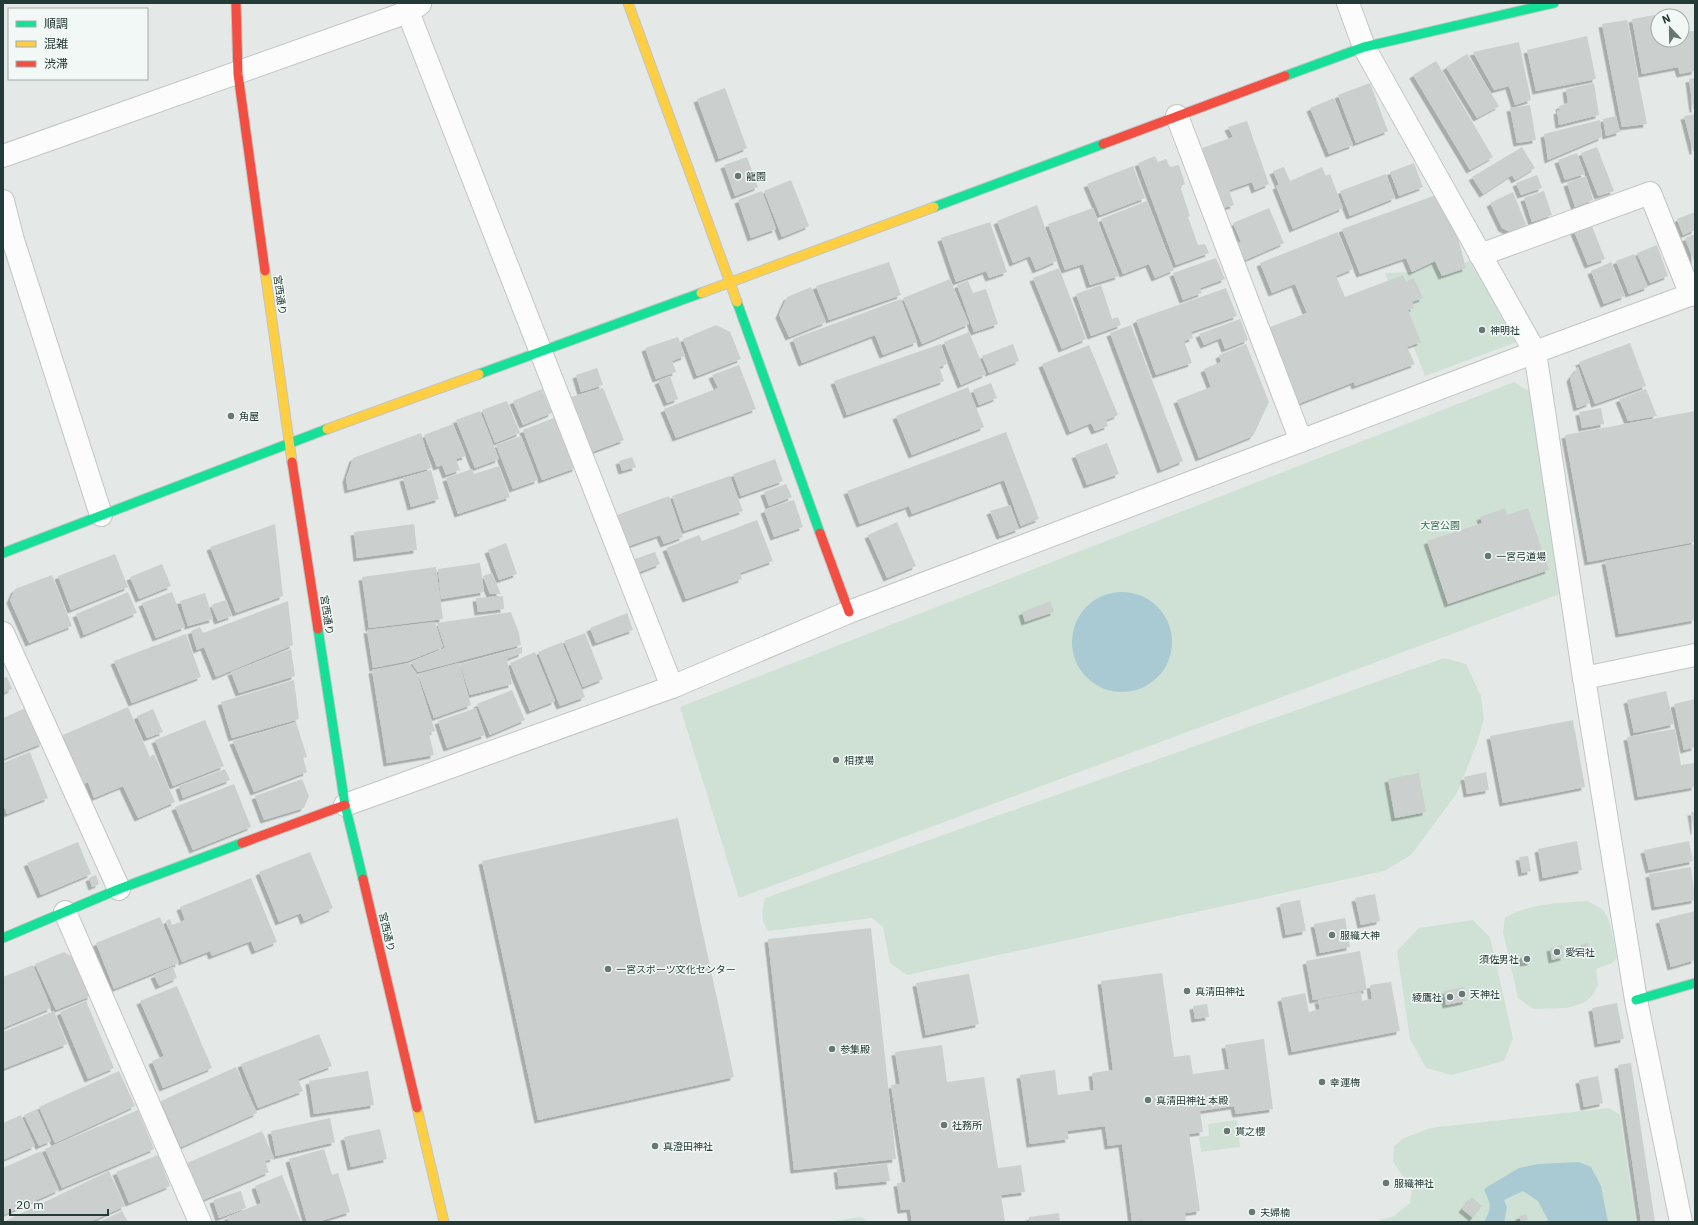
<svg xmlns="http://www.w3.org/2000/svg" width="1698" height="1225" font-family="'IBM Plex Sans','Noto Sans JP',sans-serif">
	<style>
		.green { fill: #cfe1d5 }
		.water { fill: #a9cad3 }
		.building { fill: #cbd0ce; filter: url(#shadow) }
		.lines { fill: none; stroke-linecap: round; stroke-linejoin: round }
		.street-casing { stroke: #c1c6c4; stroke-width: 24 }
		.fast-casing { stroke: #c0c6c4; stroke-width: 11 }
		.slow-casing { stroke: #c0c6c4; stroke-width: 11 }
		.jam-casing { stroke: #c0c6c4; stroke-width: 11 }
		.street { stroke: #fbfcfb; stroke-width: 22 }
		.fast { stroke: #16e098; stroke-width: 9 }
		.slow { stroke: #ffcf43; stroke-width: 9 }
		.jam { stroke: #f24e42; stroke-width: 9 }
		.poi-dot { fill: #677774; stroke: #f2f8f5; stroke-width: 1.5 }
		.labels { text-anchor: middle; dominant-baseline: central; stroke-width: 3; stroke-linejoin: round; paint-order: stroke }
		.poi-label { font-size: 10px; fill: #243a36; stroke: #f2f8f5; text-anchor: start }
		.street-label { font-size: 10px; fill: #243a36; stroke: #f2f8f5 }
		.park-label { font-size: 10px; fill: #326d4d; stroke: #f2f8f5 }
	</style>
	<defs>
		<filter id="shadow"><feDropShadow dx="-3.5" dy="3.5" stdDeviation="0" flood-color="#0004"/></filter>
	</defs>
	<rect width="100%" height="100%" fill="#e4e9e7"/>
	<g class="green">
		<polygon points="1480,255 1517,342 1425,376 1385,273 1412,272 1435,261 1442,276"/>
		<polygon points="1514,382 1529,391 1560,594 739,898 680,707"/>
		<path d="M1444,658L1466,664L1481,696L1484,719L1477,743L1457,793L1411,855L1384,871L907,975L890,963L883,927L872,918L769,931C760,921 762,911 765,898Z"/>
		<path d="M1588,901C1592,904 1598,906 1602,909C1612,918 1614,945 1617,958L1612,963L1596,969L1598,985L1592,996L1584,1003L1566,1008L1534,1009L1518,998L1503,932L1505,918C1530,903 1560,903 1588,901Z"/>
		<polygon points="1473,920 1490,937 1513,1038 1504,1061 1451,1075 1426,1068 1410,1039 1397,951 1419,928"/>
		<polygon points="1609,1108 1620,1115 1636,1222 1375,1222 1394,1216 1410,1203 1412,1189 1393,1162 1394,1146 1404,1138 1430,1128"/>
		<polygon points="1237,1120 1240,1147 1201,1152 1199,1137 1209,1136 1208,1124"/>
		<polygon points="861,1217 869,1222 827,1222"/>
	</g>
	<g class="water">
		<circle cx="1122" cy="642" r="50"/>
		<path d="M1579,1162L1591,1167L1601,1186L1608,1222H1549L1538,1201L1523,1191L1504,1200L1507,1207L1504,1222H1484C1492,1207 1491,1205 1484,1190L1487,1187L1519,1168L1538,1164Z"/>
	</g>
	<g class="building">
		<polygon points="1655,15 1658,30 1658,40 1682,40 1682,32 1694,31 1695,71 1680,74 1678,67 1642,74 1632,19"/>
		<polygon points="1627,20 1647,124 1622,127 1602,24"/>
		<polygon points="1587,36 1596,79 1536,91 1527,50"/>
		<polygon points="1519,42 1531,100 1515,105 1509,86 1494,90 1473,52"/>
		<polygon points="1467,54 1499,106 1477,118 1446,67"/>
		<polygon points="1436,61 1493,157 1470,170 1413,75"/>
		<polygon points="1695,78 1695,109 1693,109 1689,79"/>
		<polygon points="1370,83 1388,131 1356,143 1338,95"/>
		<polygon points="1594,83 1599,115 1559,125 1557,111 1560,110 1559,106 1568,103 1566,89"/>
		<polygon points="725,88 747,148 719,159 697,99"/>
		<polygon points="1334,98 1353,145 1329,154 1310,108"/>
		<polygon points="1530,105 1536,140 1517,143 1510,108"/>
		<polygon points="1695,114 1695,151 1693,151 1684,116"/>
		<polygon points="1616,116 1620,132 1606,136 1603,119"/>
		<polygon points="1600,120 1602,137 1548,160 1544,134"/>
		<polygon points="1247,121 1269,184 1255,190 1252,182 1229,190 1234,205 1223,208 1202,148 1233,137 1228,127"/>
		<polygon points="1522,147 1535,168 1515,180 1512,175 1483,194 1472,177"/>
		<polygon points="1597,147 1614,191 1598,196 1581,153"/>
		<polygon points="1577,153 1585,174 1565,180 1558,160"/>
		<polygon points="1155,156 1158,162 1166,159 1170,167 1179,165 1185,184 1180,186 1190,216 1188,217 1198,245 1205,244 1209,253 1176,265 1138,163"/>
		<polygon points="747,157 758,187 735,196 724,165"/>
		<polygon points="1414,163 1423,187 1399,196 1390,172"/>
		<polygon points="1133,166 1145,198 1100,215 1087,184"/>
		<polygon points="1284,167 1290,181 1322,167 1326,176 1330,174 1343,208 1293,229 1276,186 1279,185 1273,171"/>
		<polygon points="1386,174 1395,198 1350,216 1340,191"/>
		<polygon points="1537,175 1542,188 1521,195 1516,183"/>
		<polygon points="1586,176 1593,200 1575,207 1567,183"/>
		<polygon points="791,180 809,226 782,237 764,191"/>
		<polygon points="762,191 776,229 751,238 738,200"/>
		<polygon points="1544,191 1552,215 1532,222 1524,198"/>
		<polygon points="1513,192 1527,227 1512,233 1502,228 1490,203"/>
		<polygon points="1436,195 1457,234 1466,268 1442,276 1435,261 1412,272 1406,258 1360,274 1342,229"/>
		<polygon points="1147,201 1174,270 1155,278 1149,264 1123,274 1101,219"/>
		<polygon points="1037,205 1057,261 1036,270 1030,256 1013,263 997,221"/>
		<polygon points="1093,208 1119,276 1090,285 1083,264 1065,270 1048,224"/>
		<polygon points="1269,208 1284,243 1243,261 1235,244 1241,242 1233,223"/>
		<polygon points="1695,212 1695,230 1683,235 1677,219"/>
		<polygon points="990,222 1007,272 989,278 986,271 956,282 941,238"/>
		<polygon points="1591,224 1605,259 1588,265 1574,231"/>
		<polygon points="1338,232 1353,269 1336,276 1345,297 1403,275 1406,281 1414,278 1423,298 1412,302 1414,308 1408,310 1421,342 1407,347 1415,364 1355,386 1354,382 1298,404 1270,327 1307,313 1295,284 1272,293 1260,263"/>
		<polygon points="1695,234 1695,264 1685,238"/>
		<polygon points="1657,245 1668,276 1650,283 1637,253"/>
		<polygon points="1634,254 1648,287 1629,294 1616,261"/>
		<polygon points="1216,258 1225,279 1200,288 1202,293 1183,300 1173,273"/>
		<polygon points="889,262 901,295 829,320 816,286"/>
		<polygon points="1611,262 1625,296 1604,304 1591,271"/>
		<polygon points="1059,268 1086,339 1062,349 1033,278"/>
		<polygon points="950,279 969,324 922,344 903,298"/>
		<polygon points="968,281 973,293 986,289 998,324 974,332 957,285"/>
		<polygon points="1101,285 1112,319 1118,317 1121,325 1091,336 1076,294"/>
		<polygon points="811,287 826,322 789,337 779,315 787,297"/>
		<polygon points="1226,288 1237,316 1191,332 1193,338 1184,341 1192,363 1156,375 1136,320"/>
		<polygon points="901,299 917,342 883,355 875,335 802,363 793,339"/>
		<polygon points="1240,319 1248,340 1225,349 1221,338 1204,345 1199,334"/>
		<polygon points="716,325 730,332 741,359 697,376 683,339"/>
		<polygon points="1131,325 1183,461 1161,470 1110,333"/>
		<polygon points="969,332 986,374 961,385 944,342"/>
		<polygon points="678,337 685,356 672,361 676,372 656,379 645,348"/>
		<polygon points="1630,343 1646,386 1595,404 1579,362"/>
		<polygon points="941,344 947,364 939,367 944,381 847,415 834,381"/>
		<polygon points="1013,344 1019,361 989,373 982,356"/>
		<polygon points="1246,344 1269,402 1253,436 1199,458 1177,400 1211,387 1204,369 1221,362 1219,355"/>
		<polygon points="1089,345 1118,415 1106,420 1108,426 1095,431 1091,423 1070,432 1042,364"/>
		<polygon points="739,365 756,409 676,438 664,409 718,388 712,375"/>
		<polygon points="1578,367 1590,403 1577,408 1570,378"/>
		<polygon points="597,368 603,385 581,392 576,375"/>
		<polygon points="670,376 678,399 667,403 658,381"/>
		<polygon points="991,383 997,398 979,405 973,390"/>
		<polygon points="968,387 984,427 912,455 896,416"/>
		<polygon points="603,388 624,440 592,452 571,397"/>
		<polygon points="542,389 552,413 523,425 513,401"/>
		<polygon points="1646,389 1657,416 1628,421 1619,399"/>
		<polygon points="507,401 520,433 495,443 482,410"/>
		<polygon points="1601,408 1604,424 1582,428 1579,412"/>
		<polygon points="480,411 499,459 475,468 456,420"/>
		<polygon points="1695,411 1695,542 1588,562 1565,435"/>
		<polygon points="556,417 576,468 542,480 523,430"/>
		<polygon points="453,424 466,456 456,459 460,470 446,475 442,465 437,467 424,435"/>
		<polygon points="1006,432 1039,519 1021,526 1004,480 912,514 909,506 860,524 847,491"/>
		<polygon points="421,433 431,468 348,490 346,479 353,458"/>
		<polygon points="521,436 538,480 513,489 496,445"/>
		<polygon points="1107,443 1119,474 1087,485 1075,455"/>
		<polygon points="632,457 636,467 622,471 619,461"/>
		<polygon points="775,459 783,481 741,496 733,474"/>
		<polygon points="499,466 510,497 458,514 446,478 472,469 474,474"/>
		<polygon points="431,470 439,499 411,507 403,478"/>
		<polygon points="730,476 743,511 684,531 672,496"/>
		<polygon points="786,484 792,497 769,506 764,492"/>
		<polygon points="669,496 683,537 664,544 660,535 629,546 617,515"/>
		<polygon points="794,500 803,527 774,537 764,510"/>
		<polygon points="1010,505 1019,529 1000,536 990,511"/>
		<polygon points="1505,508 1507,515 1528,508 1549,570 1448,604 1427,541 1482,523 1480,517"/>
		<polygon points="757,520 773,561 740,573 742,579 686,599 666,548 699,535 702,541"/>
		<polygon points="897,522 916,566 887,578 868,535"/>
		<polygon points="275,524 283,596 236,613 210,547"/>
		<polygon points="414,524 417,550 357,558 354,532"/>
		<polygon points="506,543 517,574 499,580 488,550"/>
		<polygon points="1695,544 1695,620 1619,634 1605,561"/>
		<polygon points="655,552 660,564 637,573 632,560"/>
		<polygon points="115,554 128,587 71,610 58,576"/>
		<polygon points="480,563 484,592 441,599 438,569"/>
		<polygon points="162,564 171,586 139,599 130,577"/>
		<polygon points="436,567 443,619 369,628 362,577"/>
		<polygon points="492,573 501,594 490,594 483,576"/>
		<polygon points="52,575 72,626 29,643 10,600 15,589"/>
		<polygon points="128,592 137,613 84,635 76,614"/>
		<polygon points="172,592 185,627 156,638 142,603"/>
		<polygon points="205,593 213,619 188,626 180,601"/>
		<polygon points="503,596 504,609 478,612 476,598"/>
		<polygon points="226,600 232,616 218,621 211,605"/>
		<polygon points="288,601 293,645 216,677 204,647 197,650 191,631 200,627 203,633"/>
		<polygon points="1050,601 1054,612 1025,622 1022,612"/>
		<polygon points="511,612 519,633 521,645 418,672 411,662 445,648 437,623"/>
		<polygon points="627,613 633,630 596,643 590,628"/>
		<polygon points="435,622 443,647 408,661 373,668 367,630"/>
		<polygon points="585,633 603,679 583,687 564,641"/>
		<polygon points="186,634 201,677 132,703 114,661"/>
		<polygon points="562,642 585,697 560,706 538,652"/>
		<polygon points="522,647 522,653 507,659 512,684 470,695 460,664"/>
		<polygon points="291,649 295,676 239,693 231,672"/>
		<polygon points="535,652 555,701 530,711 510,663"/>
		<polygon points="409,663 417,674 435,731 429,733 434,755 387,763 372,670"/>
		<polygon points="459,663 471,705 434,718 418,674"/>
		<polygon points="7,677 12,689 3,693 3,678"/>
		<polygon points="294,680 299,719 232,738 221,702"/>
		<polygon points="512,690 525,720 490,735 477,704"/>
		<polygon points="1666,691 1674,724 1634,733 1627,700"/>
		<polygon points="1695,699 1695,747 1684,750 1674,704"/>
		<polygon points="28,707 43,743 3,759 3,718"/>
		<polygon points="128,707 150,757 154,754 175,802 138,818 123,786 94,798 88,782 84,784 63,735"/>
		<polygon points="476,708 485,735 447,748 438,721"/>
		<polygon points="153,709 163,732 147,738 137,716"/>
		<polygon points="205,720 224,766 173,786 155,740"/>
		<polygon points="1573,720 1585,787 1503,803 1490,736"/>
		<polygon points="296,722 307,757 303,758 307,772 254,792 233,741"/>
		<polygon points="1675,729 1681,765 1695,763 1695,787 1638,797 1627,737"/>
		<polygon points="30,752 48,798 7,814 3,803 3,763"/>
		<polygon points="225,769 230,780 183,798 179,786"/>
		<polygon points="1486,772 1489,790 1467,794 1464,777"/>
		<polygon points="1419,773 1426,812 1395,818 1388,779"/>
		<polygon points="302,779 309,796 304,808 264,820 255,796"/>
		<polygon points="234,784 251,827 193,850 175,807"/>
		<polygon points="1691,812 1695,812 1695,831 1694,831"/>
		<polygon points="678,818 734,1077 538,1120 482,861"/>
		<polygon points="1577,841 1582,870 1543,878 1538,849"/>
		<polygon points="1689,841 1693,861 1649,870 1644,850"/>
		<polygon points="78,842 91,874 41,895 27,863"/>
		<polygon points="310,852 333,908 304,921 301,913 279,922 259,872"/>
		<polygon points="1528,856 1531,871 1522,873 1519,857"/>
		<polygon points="1691,867 1695,900 1655,907 1649,874"/>
		<polygon points="96,875 99,884 92,887 89,878"/>
		<polygon points="251,878 277,942 255,951 251,941 212,956 210,951 182,962 166,921 170,919 172,925 185,920 180,907"/>
		<polygon points="1375,894 1380,921 1361,925 1355,898"/>
		<polygon points="1300,900 1306,931 1286,935 1280,904"/>
		<polygon points="1695,911 1695,960 1671,967 1659,920"/>
		<polygon points="160,917 179,963 114,989 96,943"/>
		<polygon points="1345,918 1350,947 1320,953 1314,924"/>
		<polygon points="871,928 896,1159 794,1170 768,939"/>
		<polygon points="1588,943 1590,951 1582,952 1580,945"/>
		<polygon points="1562,945 1564,957 1552,960 1550,948"/>
		<polygon points="1360,951 1367,990 1313,1000 1306,961"/>
		<polygon points="64,952 76,959 91,996 56,1010 35,964"/>
		<polygon points="1530,954 1531,962 1523,963 1522,955"/>
		<polygon points="33,965 51,1008 3,1028 3,977"/>
		<polygon points="173,967 177,978 159,986 154,975"/>
		<polygon points="1162,973 1174,1057 1190,1055 1193,1074 1229,1069 1225,1045 1264,1039 1273,1109 1236,1114 1234,1106 1200,1111 1203,1132 1189,1134 1200,1211 1185,1213 1186,1222 1143,1222 1143,1220 1132,1221 1122,1144 1108,1146 1105,1126 1067,1131 1069,1139 1030,1144 1020,1075 1055,1070 1058,1095 1094,1090 1092,1073 1113,1070 1101,981"/>
		<polygon points="969,974 979,1024 926,1035 916,983"/>
		<polygon points="1391,982 1400,1031 1292,1052 1281,998 1305,993 1309,1012 1320,1009 1318,1000 1361,992 1362,1001 1372,999 1370,985"/>
		<polygon points="177,986 212,1068 163,1088 152,1061 164,1056 140,1001"/>
		<polygon points="1464,987 1466,1001 1446,1005 1444,991"/>
		<polygon points="86,1001 114,1068 88,1079 60,1012"/>
		<polygon points="1617,1003 1624,1039 1598,1044 1592,1008"/>
		<polygon points="1207,1004 1209,1017 1195,1019 1193,1006"/>
		<polygon points="54,1011 67,1044 3,1069 3,1032"/>
		<polygon points="319,1034 332,1066 298,1079 303,1091 258,1108 241,1064"/>
		<polygon points="942,1045 947,1082 984,1077 998,1168 1021,1165 1025,1192 1001,1195 1005,1222 912,1222 910,1209 901,1210 897,1183 906,1182 891,1085 900,1084 895,1052"/>
		<polygon points="1631,1063 1655,1222 1641,1222 1618,1065"/>
		<polygon points="236,1067 257,1113 181,1147 161,1101"/>
		<polygon points="119,1071 135,1106 55,1143 39,1107"/>
		<polygon points="368,1071 374,1105 314,1114 309,1081"/>
		<polygon points="1598,1076 1603,1103 1584,1107 1579,1080"/>
		<polygon points="37,1109 51,1141 39,1146 24,1115"/>
		<polygon points="138,1110 154,1149 62,1188 45,1149"/>
		<polygon points="21,1115 35,1146 3,1160 3,1123"/>
		<polygon points="330,1118 335,1142 276,1156 271,1131"/>
		<polygon points="380,1129 387,1159 351,1167 344,1137"/>
		<polygon points="262,1131 274,1158 265,1161 269,1172 203,1200 187,1163"/>
		<polygon points="324,1149 332,1175 338,1173 350,1212 317,1222 307,1222 289,1159"/>
		<polygon points="41,1151 59,1190 3,1215 3,1168"/>
		<polygon points="158,1155 170,1186 129,1203 116,1172"/>
		<polygon points="887,1164 890,1181 839,1186 837,1169"/>
		<polygon points="109,1171 125,1206 90,1222 3,1222"/>
		<polygon points="282,1175 301,1222 229,1222 227,1217 261,1203 255,1186"/>
		<polygon points="241,1191 246,1208 219,1218 213,1200"/>
		<polygon points="1472,1197 1482,1206 1473,1218 1462,1209"/>
		<polygon points="122,1211 128,1222 99,1222"/>
		<polygon points="1059,1213 1060,1222 1029,1222 1029,1217"/>
		<polygon points="1526,1214 1528,1220 1521,1222 1519,1216"/>
	</g>
	<g class="lines">
		<defs>
			<g id="street">
				<polyline points="407,3 408,12 672,687"/>
				<polyline points="1348,3 1364,47 1535,352 1584,678 1636,1000 1681,1222"/>
				<polyline points="1177,116 1301,441"/>
				<polyline points="3,156 408,12 420,4"/>
				<polyline points="3,201 13,240 101,515"/>
				<polyline points="1480,255 1650,193 1691,295"/>
				<polyline points="3,633 119,889"/>
				<polyline points="1584,678 1695,655"/>
				<polyline points="345,805 672,687 849,612 1535,352 1695,293"/>
				<polyline points="65,912 200,1222"/>
			</g>
			<g id="fast">
				<polyline points="1285,76 1364,47 1554,3"/>
				<polyline points="934,207 1103,144"/>
				<polyline points="737,302 820,533"/>
				<polyline points="479,374 701,293"/>
				<polyline points="3,553 327,429"/>
				<polyline points="318,629 345,805 363,879"/>
				<polyline points="3,938 119,889 242,843"/>
				<polyline points="1636,1000 1695,983"/>
			</g>
			<g id="slow">
				<polyline points="628,3 737,302"/>
				<polyline points="265,271 292,462"/>
				<polyline points="701,293 934,207"/>
				<polyline points="327,429 479,374"/>
				<polyline points="417,1108 444,1222"/>
			</g>
			<g id="jam">
				<polyline points="236,3 238,74 265,271"/>
				<polyline points="1103,144 1285,76"/>
				<polyline points="292,462 318,629"/>
				<polyline points="820,533 849,612"/>
				<polyline points="242,843 345,805"/>
				<polyline points="363,879 417,1108"/>
			</g>
		</defs>
		<use href="#street" class="street-casing"/>
		<use href="#fast" class="fast-casing"/>
		<use href="#slow" class="slow-casing"/>
		<use href="#jam" class="jam-casing"/>
		<use href="#street" class="street"/>
		<use href="#fast" class="fast"/>
		<use href="#slow" class="slow"/>
		<use href="#jam" class="jam"/>
	</g>
	<g class="poi-dot">
		<circle cx="738" cy="176" r="4"/>
		<circle cx="1482" cy="330" r="4"/>
		<circle cx="231" cy="416" r="4"/>
		<circle cx="1488" cy="556" r="4"/>
		<circle cx="836" cy="760" r="4"/>
		<circle cx="1332" cy="935" r="4"/>
		<circle cx="1557" cy="952" r="4"/>
		<circle cx="1527" cy="959" r="4"/>
		<circle cx="608" cy="969" r="4"/>
		<circle cx="1187" cy="991" r="4"/>
		<circle cx="1462" cy="994" r="4"/>
		<circle cx="1450" cy="997" r="4"/>
		<circle cx="832" cy="1049" r="4"/>
		<circle cx="1322" cy="1082" r="4"/>
		<circle cx="1148" cy="1100" r="4"/>
		<circle cx="944" cy="1125" r="4"/>
		<circle cx="1227" cy="1131" r="4"/>
		<circle cx="655" cy="1146" r="4"/>
		<circle cx="1386" cy="1183" r="4"/>
		<circle cx="1252" cy="1212" r="4"/>
	</g>
	<g class="labels">
		<g class="poi-label">
			<text x="746" y="176">龍園</text>
			<text x="1490" y="330">神明社</text>
			<text x="239" y="416">角屋</text>
			<text x="1496" y="556">一宮弓道場</text>
			<text x="844" y="760">相撲場</text>
			<text x="1340" y="935">服織大神</text>
			<text x="1565" y="952">愛宕社</text>
			<text x="1519" y="959" text-anchor="end">須佐男社</text>
			<text x="616" y="969">一宮スポーツ文化センター</text>
			<text x="1195" y="991">真清田神社</text>
			<text x="1470" y="994">天神社</text>
			<text x="1442" y="997" text-anchor="end">綾鷹社</text>
			<text x="840" y="1049">参集殿</text>
			<text x="1330" y="1082">幸運梅</text>
			<text x="1156" y="1100">真清田神社 本殿</text>
			<text x="952" y="1125">社務所</text>
			<text x="1235" y="1131">貫之櫻</text>
			<text x="663" y="1146">真澄田神社</text>
			<text x="1394" y="1183">服織神社</text>
			<text x="1260" y="1212">夫婦楠</text>
		</g>
		<g class="street-label">
			<text transform="translate(280 295) rotate(82)">宮西通り</text>
			<text transform="translate(327 615) rotate(81)">宮西通り</text>
			<text transform="translate(387 932) rotate(77)">宮西通り</text>
		</g>
		<g class="park-label">
			<text x="1440" y="525">大宮公園</text>
		</g>
	</g>
	<rect width="1698" height="1225" fill="none" stroke="#243a36" stroke-width="8"/>
	<rect x="8" y="8" width="140" height="72" fill="#f2f8f5" stroke="#a0aca9"/>
	<rect x="16" y="21" width="20" height="6" fill="#16e098" stroke="#a0aca9"/>
	<text x="44" y="28" font-size="12" fill="#243a36">順調</text>
	<rect x="16" y="41" width="20" height="6" fill="#ffcf43" stroke="#a0aca9"/>
	<text x="44" y="48" font-size="12" fill="#243a36">混雑</text>
	<rect x="16" y="61" width="20" height="6" fill="#f24e42" stroke="#a0aca9"/>
	<text x="44" y="68" font-size="12" fill="#243a36">渋滞</text>
	<g transform="translate(1670 28) rotate(338)"><circle r="19" fill="#f2f8f5" stroke="#a0aca9"/>
	<path d="M0-3L7 15L0 10L-7 15Z" fill="#677774"/>
	<text y="-6" font-size="11" font-weight="bold" text-anchor="middle" fill="#243a36">N</text>
	</g>
	<path d="M10 1209v6h98v-6" fill="none" stroke="#243a36" stroke-width="2"/>
	<text x="16" y="1209" font-size="12" fill="#243a36" stroke="#f2f8f5" stroke-width="3" paint-order="stroke">20 m</text>
</svg>
